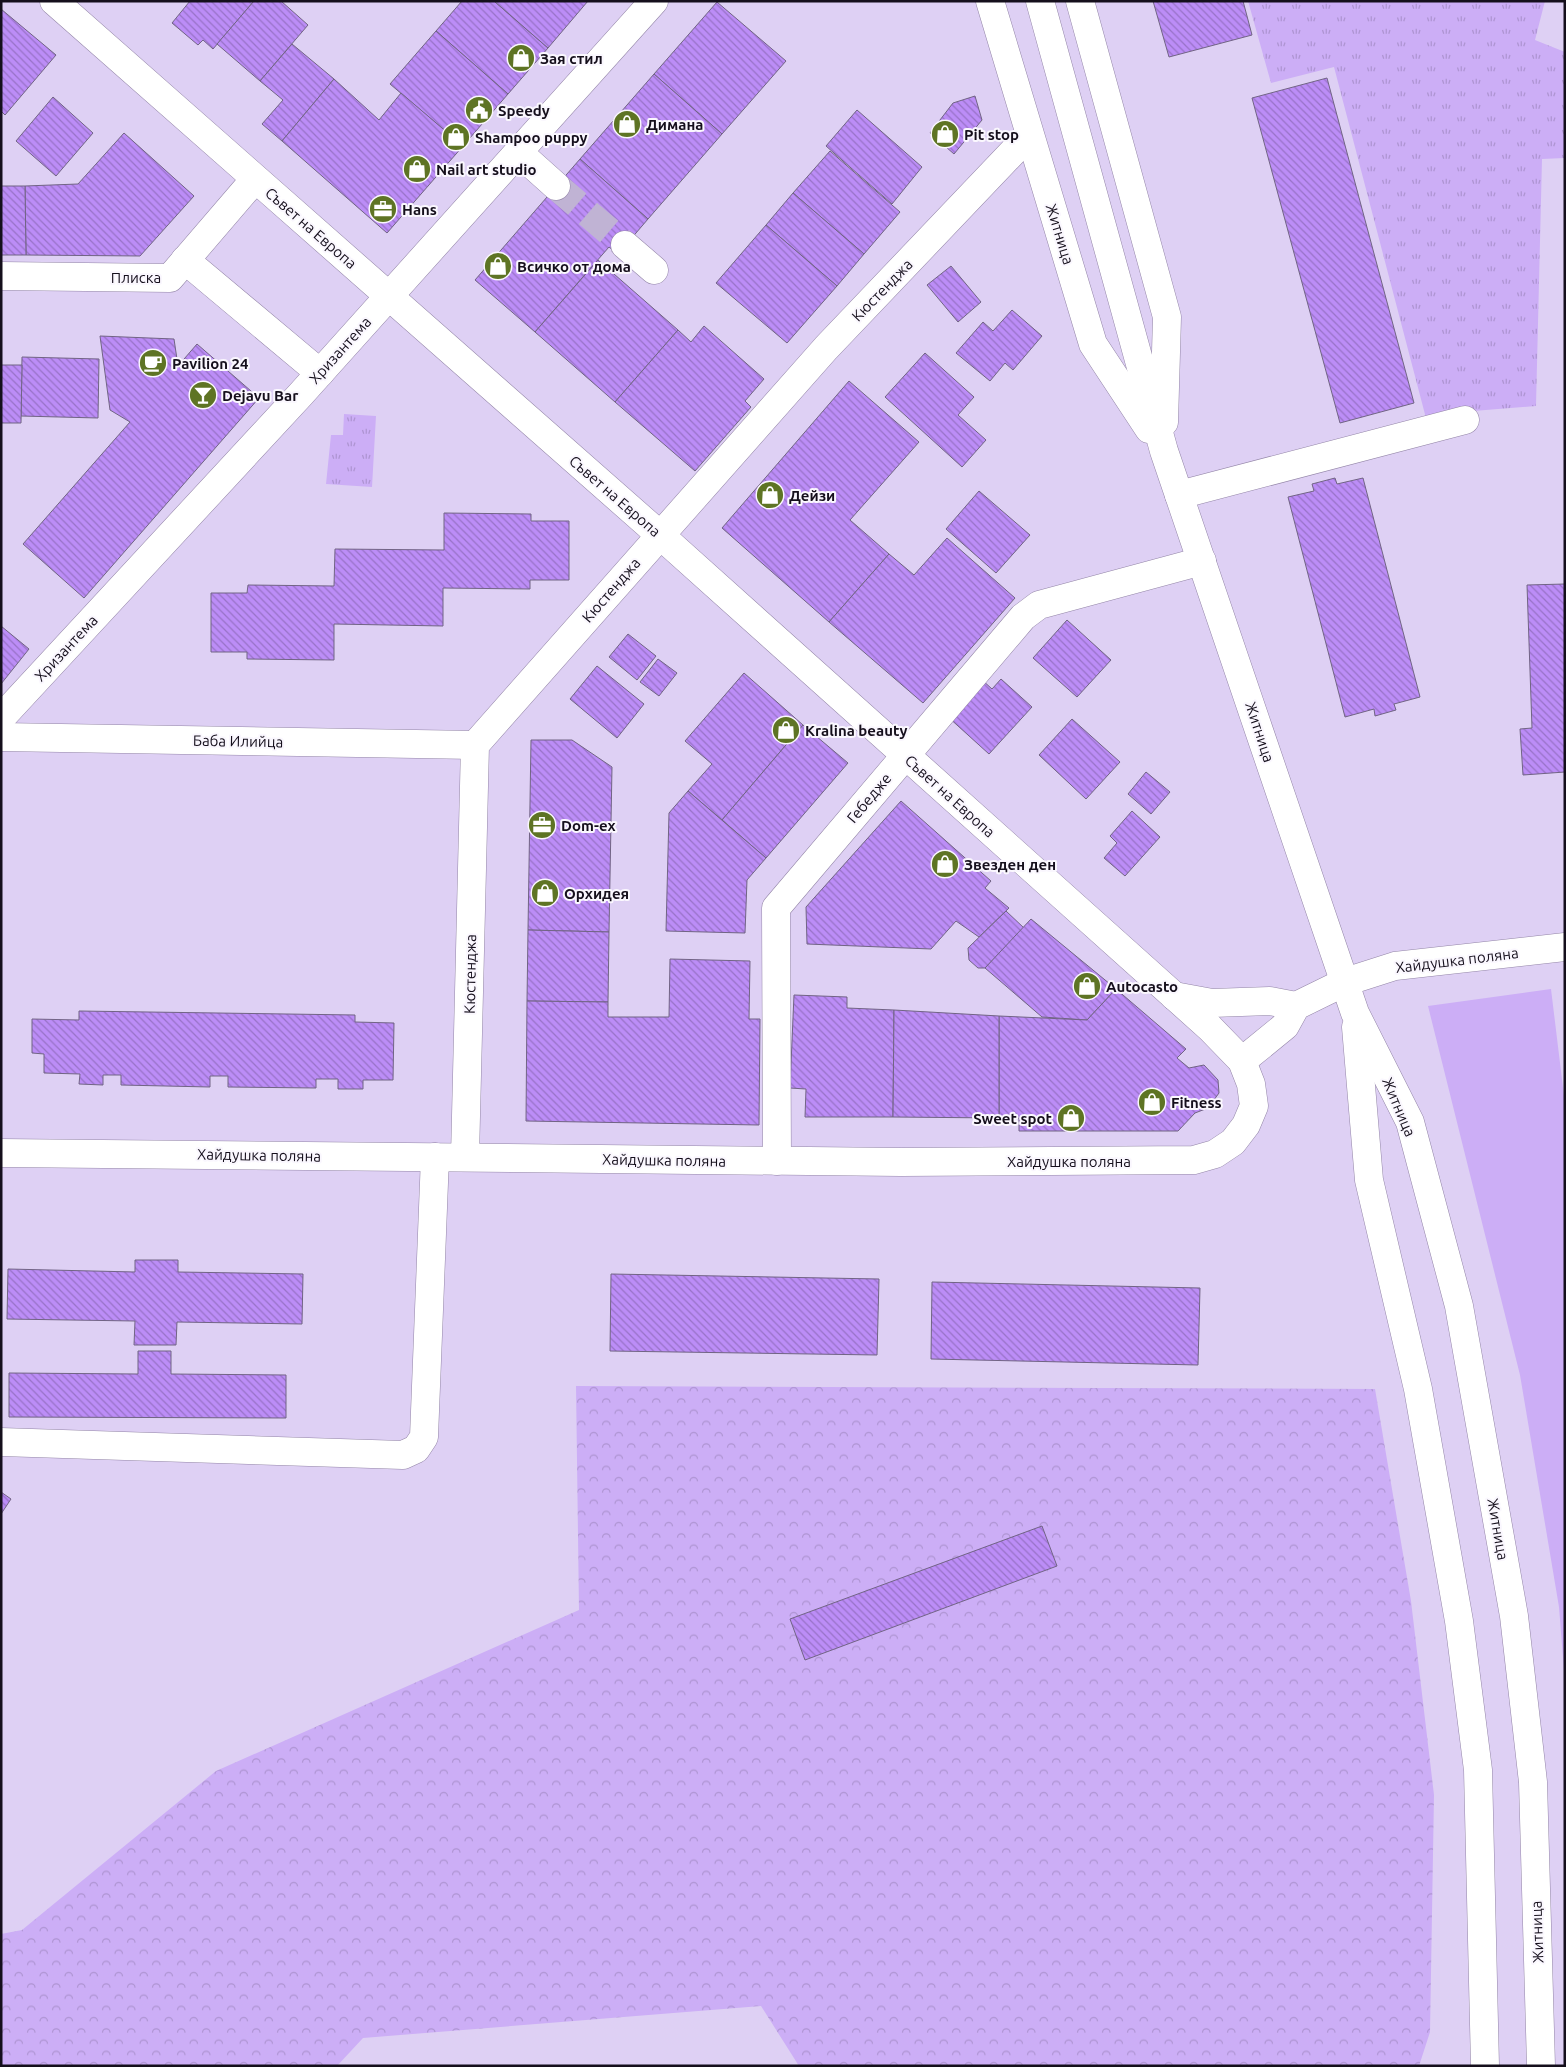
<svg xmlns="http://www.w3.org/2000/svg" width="1566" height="2067" font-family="Ubuntu,sans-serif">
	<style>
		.green { fill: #ccaef6 }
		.forest { fill: url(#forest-crowns) }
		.park { fill: url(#park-tufts) }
		.building { fill: url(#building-back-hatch); stroke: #716484 }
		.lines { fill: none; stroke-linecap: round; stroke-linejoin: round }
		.minor-tunnel { stroke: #c0b3d4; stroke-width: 28; stroke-dasharray: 28 14; stroke-linecap: butt }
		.minor-casing { stroke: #9385a7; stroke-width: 29 }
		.minor { stroke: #fff; stroke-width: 28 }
		.labels { text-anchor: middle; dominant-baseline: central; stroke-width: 4; stroke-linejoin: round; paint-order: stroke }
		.poi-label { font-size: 15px; font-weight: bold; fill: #150f1c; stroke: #faf7fe; text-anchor: start }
		.street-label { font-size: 15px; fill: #150f1c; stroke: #faf7fe }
	</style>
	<defs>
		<pattern id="forest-crowns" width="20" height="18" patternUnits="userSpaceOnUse" patternTransform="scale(1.25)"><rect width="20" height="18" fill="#ccaef6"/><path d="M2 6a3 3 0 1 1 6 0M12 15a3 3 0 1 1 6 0" fill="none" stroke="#ae94d2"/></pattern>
		<pattern id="park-tufts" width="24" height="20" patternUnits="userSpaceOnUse" patternTransform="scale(1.25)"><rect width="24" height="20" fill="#ccaef6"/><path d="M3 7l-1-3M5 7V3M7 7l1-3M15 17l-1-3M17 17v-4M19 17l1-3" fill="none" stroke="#ae94d2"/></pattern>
		<pattern id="building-back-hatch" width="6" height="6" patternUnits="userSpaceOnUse" patternTransform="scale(1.25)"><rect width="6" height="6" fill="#bc8df7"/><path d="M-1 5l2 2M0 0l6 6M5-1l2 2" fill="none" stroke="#9872c7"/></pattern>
	</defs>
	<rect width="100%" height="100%" fill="#ded0f4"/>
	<polygon class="green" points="1551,989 1565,1104 1565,1683 1559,1607 1520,1375 1428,1006"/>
	<polygon class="forest" points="576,1386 1375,1389 1411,1601 1434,1795 1430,2032 1419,2066 799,2066 761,2006 363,2038 337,2066 1,2066 1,1934 22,1930 216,1771 579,1610"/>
	<g class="park">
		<polygon points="1248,1 1545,1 1535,40 1565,52 1565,158 1542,159 1536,406 1461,412 1427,422 1334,67 1271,83"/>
		<polygon points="344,414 376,416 372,487 326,484 331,435 343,435"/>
	</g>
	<g class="building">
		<polygon points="190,1 254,1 213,49 203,40 198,45 172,23"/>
		<polygon points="254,1 281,1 308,25 260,81 217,44"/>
		<polygon points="462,1 494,1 548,48 508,94 436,31"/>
		<polygon points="494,1 588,1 548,48"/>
		<polygon points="1153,1 1243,1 1252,35 1169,57"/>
		<polygon points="717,2 786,61 722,134 654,74"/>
		<polygon points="1,9 56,55 5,115 1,111"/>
		<polygon points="436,31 508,94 463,146 390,84"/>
		<polygon points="292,44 334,79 282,141 262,124 283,100 260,81"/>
		<polygon points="654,74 722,134 648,219 580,159"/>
		<polygon points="1327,78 1414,403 1340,423 1252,98"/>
		<polygon points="334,79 379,120 401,93 463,146 387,233 282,141"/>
		<polygon points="975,96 982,120 954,154 930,133 953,103"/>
		<polygon points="53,97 93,133 56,176 16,141"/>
		<polygon points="857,110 922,167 892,204 826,146"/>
		<polygon points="124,133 194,196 140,256 26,255 25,186 78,184"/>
		<polygon points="830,151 900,212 864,254 793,193"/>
		<polygon points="580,159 648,219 618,254 609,247 535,332 475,280"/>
		<polygon points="1,186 25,186 26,255 1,255"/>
		<polygon points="793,193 864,254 837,286 766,225"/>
		<polygon points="766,225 837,286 787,343 716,283"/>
		<polygon points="598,260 678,330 615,402 535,332"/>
		<polygon points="951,266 981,302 958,322 927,285"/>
		<polygon points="1012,310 1042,336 1013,370 1005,363 990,381 956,353 983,322 993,331"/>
		<polygon points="704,326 764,379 745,401 751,407 695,471 615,402 678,330 691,342"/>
		<polygon points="100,336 174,339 178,366 197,344 259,398 84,598 23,544 130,422 110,410"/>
		<polygon points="925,353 974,397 958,415 986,440 962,467 885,397"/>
		<polygon points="22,357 99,359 98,418 21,416"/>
		<polygon points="1,365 22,365 21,423 1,423"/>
		<polygon points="849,381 919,442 850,520 889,554 829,622 722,528"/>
		<polygon points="1335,478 1337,484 1363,478 1420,697 1394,704 1396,710 1375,716 1374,709 1345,717 1288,497 1314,491 1312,484"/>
		<polygon points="979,491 1030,535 996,573 946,529"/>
		<polygon points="444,513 531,514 531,521 569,521 569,580 530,580 530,589 443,588 443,626 334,624 334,660 247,659 247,652 211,652 211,593 247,593 248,585 334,586 335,549 444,550"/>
		<polygon points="947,538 1015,598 923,703 829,622 889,554 914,575"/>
		<polygon points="1565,584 1565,772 1523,775 1520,729 1532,728 1527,585"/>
		<polygon points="1067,620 1111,660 1077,697 1033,658"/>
		<polygon points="1,626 29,649 1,684"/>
		<polygon points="628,634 656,656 637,680 609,657"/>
		<polygon points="658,659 677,673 659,696 640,682"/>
		<polygon points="597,666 644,704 617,738 570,699"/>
		<polygon points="744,673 803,725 722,820 688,791 712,764 685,741"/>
		<polygon points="981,679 992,689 1001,679 1032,707 989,754 947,716"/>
		<polygon points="1072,719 1120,762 1086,799 1039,755"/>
		<polygon points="803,725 848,763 766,858 722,820"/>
		<polygon points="531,740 572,740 612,767 609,932 528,930"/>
		<polygon points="1146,772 1170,792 1151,814 1128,794"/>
		<polygon points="688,791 766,858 747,880 745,933 666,931 669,813"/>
		<polygon points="901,801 991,881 985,888 1009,908 979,937 956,921 931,949 807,944 806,907"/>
		<polygon points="1132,811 1160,837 1125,876 1104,858 1117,843 1110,836"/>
		<polygon points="1006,911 1024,928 985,968 978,968 969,960 968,948"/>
		<polygon points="1031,919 1116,989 1087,1020 1042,1017 985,968"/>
		<polygon points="528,930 609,932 608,1002 527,1001"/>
		<polygon points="670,959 750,961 749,1019 760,1019 759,1125 526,1121 527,1001 608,1002 608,1017 669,1017"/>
		<polygon points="1116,989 1186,1049 1177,1058 1189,1068 1204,1065 1218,1080 1219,1093 1208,1108 1195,1113 1178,1131 1019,1131 1019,1118 999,1118 999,1016 1087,1020"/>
		<polygon points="794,995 847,997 847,1008 894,1010 893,1117 805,1117 806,1089 790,1088"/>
		<polygon points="894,1010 999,1016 999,1118 893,1117"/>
		<polygon points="79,1011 355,1015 355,1022 394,1023 393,1080 363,1080 363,1089 338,1089 338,1079 316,1079 316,1088 228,1087 228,1076 210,1076 210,1087 121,1085 121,1075 103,1075 103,1085 79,1084 80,1074 44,1073 44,1054 32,1053 32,1019 79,1020"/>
		<polygon points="135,1260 178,1260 178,1272 303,1274 302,1324 177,1322 176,1345 134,1345 135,1321 7,1319 8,1269 135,1272"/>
		<polygon points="611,1274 879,1279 877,1355 610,1351"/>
		<polygon points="932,1282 1200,1288 1198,1365 931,1359"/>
		<polygon points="138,1351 171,1351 171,1374 286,1375 286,1418 9,1417 9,1373 138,1374"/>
		<polygon points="1,1492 11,1499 1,1514"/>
		<polygon points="1042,1526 1057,1566 805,1660 790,1619"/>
	</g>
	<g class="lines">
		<polyline class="minor-tunnel" points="556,186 625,245"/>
		<defs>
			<g id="minor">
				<polyline points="990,1 1093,344 1149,429"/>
				<polyline points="1040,1 1164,451 1355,1013 1410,1122 1459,1306 1514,1616 1533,1782 1541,2066"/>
				<polyline points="1080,1 1167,317 1164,422"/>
				<polyline points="518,152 556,186"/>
				<polyline points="625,245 654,270"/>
				<polyline points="185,260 320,373"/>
				<polyline points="1,276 170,278 255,179"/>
				<polyline points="1179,495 1465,420"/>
				<polyline points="1,718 301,394 654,1"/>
				<polyline points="1,737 475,745"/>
				<polyline points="1174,996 1212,1003 1270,1001 1296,1006"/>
				<polyline points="1356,1027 1369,1180 1418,1389 1459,1621 1478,1770 1485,2066"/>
				<polyline points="1242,1061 1285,1026 1296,1006 1345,982 1395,966 1565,947"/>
				<polyline points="1,1153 901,1162 1194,1160 1215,1154 1233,1142 1246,1125 1254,1106 1251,1084 1242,1061 1210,1028 660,535 54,1"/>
				<polyline points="465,1157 475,745 826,348 1029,135"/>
				<polyline points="777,1161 776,908 1023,617 1039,605 1202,561"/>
				<polyline points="1,1442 403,1455 416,1449 424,1437 435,1157"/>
			</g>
		</defs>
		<use href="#minor" class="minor-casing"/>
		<use href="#minor" class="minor"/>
	</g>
	<defs>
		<symbol id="shop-disc" viewBox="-11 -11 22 22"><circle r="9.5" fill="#5e7424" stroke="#faf7fe"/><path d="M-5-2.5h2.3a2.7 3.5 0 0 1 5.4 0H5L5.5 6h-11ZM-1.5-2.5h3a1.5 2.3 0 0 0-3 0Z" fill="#fff"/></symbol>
		<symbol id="civic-disc" viewBox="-11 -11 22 22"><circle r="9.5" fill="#5e7424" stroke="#faf7fe"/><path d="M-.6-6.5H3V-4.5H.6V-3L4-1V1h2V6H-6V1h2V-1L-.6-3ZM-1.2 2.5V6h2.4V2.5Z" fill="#fff"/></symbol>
		<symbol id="office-disc" viewBox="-11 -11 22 22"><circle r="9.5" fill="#5e7424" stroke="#faf7fe"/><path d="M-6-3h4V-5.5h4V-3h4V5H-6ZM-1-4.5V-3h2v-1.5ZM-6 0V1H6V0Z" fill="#fff"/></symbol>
		<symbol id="cafe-disc" viewBox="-11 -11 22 22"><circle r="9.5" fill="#5e7424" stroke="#faf7fe"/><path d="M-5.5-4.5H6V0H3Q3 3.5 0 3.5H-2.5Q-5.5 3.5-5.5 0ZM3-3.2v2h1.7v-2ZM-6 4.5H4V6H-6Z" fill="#fff"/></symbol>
		<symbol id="bar-disc" viewBox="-11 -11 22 22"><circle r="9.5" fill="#5e7424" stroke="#faf7fe"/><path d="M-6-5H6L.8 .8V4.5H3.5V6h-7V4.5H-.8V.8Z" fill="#fff"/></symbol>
	</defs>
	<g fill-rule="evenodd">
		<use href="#shop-disc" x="505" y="42" width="32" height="32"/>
		<use href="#civic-disc" x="463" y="94" width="32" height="32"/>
		<use href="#shop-disc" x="611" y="108" width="32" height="32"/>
		<use href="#shop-disc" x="929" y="118" width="32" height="32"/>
		<use href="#shop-disc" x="440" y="121" width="32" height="32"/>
		<use href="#shop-disc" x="401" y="153" width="32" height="32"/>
		<use href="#office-disc" x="367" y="193" width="32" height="32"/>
		<use href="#shop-disc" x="482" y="250" width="32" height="32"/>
		<use href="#cafe-disc" x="137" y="347" width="32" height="32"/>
		<use href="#bar-disc" x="187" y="379" width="32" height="32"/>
		<use href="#shop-disc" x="754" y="479" width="32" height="32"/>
		<use href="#shop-disc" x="770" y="714" width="32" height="32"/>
		<use href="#office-disc" x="526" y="809" width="32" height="32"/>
		<use href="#shop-disc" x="929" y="848" width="32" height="32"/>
		<use href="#shop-disc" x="529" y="877" width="32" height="32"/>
		<use href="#shop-disc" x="1071" y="970" width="32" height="32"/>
		<use href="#shop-disc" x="1136" y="1086" width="32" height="32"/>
		<use href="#shop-disc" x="1055" y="1102" width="32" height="32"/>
	</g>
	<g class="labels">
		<g class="poi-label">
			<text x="540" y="58">Зая стил</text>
			<text x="498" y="110">Speedy</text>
			<text x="646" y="124">Димана</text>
			<text x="964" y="134">Pit stop</text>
			<text x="475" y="137">Shampoo puppy</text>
			<text x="436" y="169">Nail art studio</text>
			<text x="402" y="209">Hans</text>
			<text x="517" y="266">Всичко от дома</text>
			<text x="172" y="363">Pavilion 24</text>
			<text x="222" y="395">Dejavu Bar</text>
			<text x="789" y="495">Дейзи</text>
			<text x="805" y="730">Kralina beauty</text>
			<text x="561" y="825">Dom-ex</text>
			<text x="964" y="864">Звезден ден</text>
			<text x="564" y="893">Орхидея</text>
			<text x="1106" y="986">Autocasto</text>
			<text x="1171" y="1102">Fitness</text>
			<text x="1052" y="1118" text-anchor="end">Sweet spot</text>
		</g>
		<g class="street-label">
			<text transform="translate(311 228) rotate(41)">Съвет на Европа</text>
			<text transform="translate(1060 234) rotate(73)">Житница</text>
			<text x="136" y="277">Плиска</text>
			<text transform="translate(882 290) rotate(-46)">Кюстенджа</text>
			<text transform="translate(340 350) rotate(-48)">Хризантема</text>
			<text transform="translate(615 496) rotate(41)">Съвет на Европа</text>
			<text transform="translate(611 590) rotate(-49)">Кюстенджа</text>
			<text transform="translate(66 648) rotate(-47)">Хризантема</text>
			<text transform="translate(1260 732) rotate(72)">Житница</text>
			<text transform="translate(238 741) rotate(1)">Баба Илийца</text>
			<text transform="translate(950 796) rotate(42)">Съвет на Европа</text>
			<text transform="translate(869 798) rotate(-50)">Гебедже</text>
			<text transform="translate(1457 960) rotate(-7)">Хайдушка поляна</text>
			<text transform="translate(470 974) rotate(-89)">Кюстенджа</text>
			<text transform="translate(1399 1107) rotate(67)">Житница</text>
			<text transform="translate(259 1155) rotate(1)">Хайдушка поляна</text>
			<text transform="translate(664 1160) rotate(1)">Хайдушка поляна</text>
			<text x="1069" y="1161">Хайдушка поляна</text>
			<text transform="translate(1498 1529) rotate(80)">Житница</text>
			<text transform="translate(1537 1932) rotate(-92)">Житница</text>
		</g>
	</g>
	<rect width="1566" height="2067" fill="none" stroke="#150f1c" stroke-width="5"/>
</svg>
